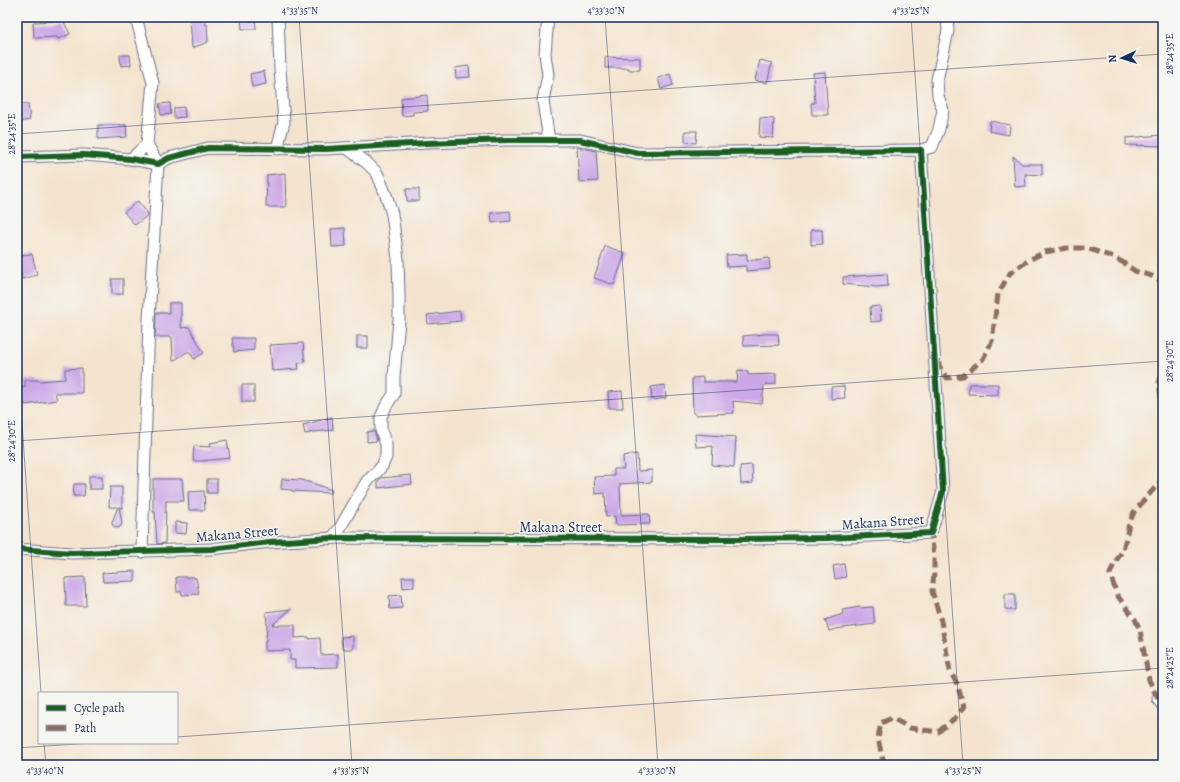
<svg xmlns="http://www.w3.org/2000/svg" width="1180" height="782" font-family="Alegreya,serif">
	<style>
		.building { fill: #cca7e7 }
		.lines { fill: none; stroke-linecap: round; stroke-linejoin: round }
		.street-casing { stroke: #676e86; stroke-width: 13 }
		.street { stroke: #fff; stroke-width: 11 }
		.quiet { stroke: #8d6e63; stroke-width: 5; stroke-dasharray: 10 5; stroke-linecap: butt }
		.cycleway-casing { stroke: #f6f6f2; stroke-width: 8 }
		.cycleway { stroke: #1b5e20; stroke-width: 6 }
		.ticks { fill: none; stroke: #1b2f5e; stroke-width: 1; stroke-opacity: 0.45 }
		.labels { text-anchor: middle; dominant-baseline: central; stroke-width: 3; stroke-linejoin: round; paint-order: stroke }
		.street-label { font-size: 14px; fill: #1b2f5e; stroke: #f6f6f2 }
		.neatline { fill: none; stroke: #1b2f5e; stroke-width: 1.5 }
		.ticks-label { font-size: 10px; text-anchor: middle; fill: #1b2f5e }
	</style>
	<rect width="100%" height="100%" fill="#f6f6f2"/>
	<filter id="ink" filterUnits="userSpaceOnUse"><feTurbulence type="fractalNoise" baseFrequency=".025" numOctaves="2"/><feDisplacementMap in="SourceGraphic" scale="8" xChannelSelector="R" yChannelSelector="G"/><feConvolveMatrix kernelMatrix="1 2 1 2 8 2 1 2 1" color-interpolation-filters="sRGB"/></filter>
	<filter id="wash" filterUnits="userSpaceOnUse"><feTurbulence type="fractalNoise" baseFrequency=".012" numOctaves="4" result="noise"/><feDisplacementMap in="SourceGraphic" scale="16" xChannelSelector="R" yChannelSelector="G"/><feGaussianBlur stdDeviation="0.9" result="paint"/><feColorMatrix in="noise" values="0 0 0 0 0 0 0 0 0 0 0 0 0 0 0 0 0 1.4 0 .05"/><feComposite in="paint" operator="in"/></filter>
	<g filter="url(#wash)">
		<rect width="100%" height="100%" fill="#f4e4cf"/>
		<g id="blocks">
			<g class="building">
				<polygon points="190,17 205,17 205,24 207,24 208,42 192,48"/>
				<polygon points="241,17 255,17 256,29 242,29"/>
				<polygon points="62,18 70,34 58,39 57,37 34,38 33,22 57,21"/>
				<polygon points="120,55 130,55 131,65 121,66"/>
				<polygon points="605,57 640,58 640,70 629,70 629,68 605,68"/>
				<polygon points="760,60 772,63 767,83 755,80"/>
				<polygon points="469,66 470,77 456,78 455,68"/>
				<polygon points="264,71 266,84 252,87 250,74"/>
				<polygon points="825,72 828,115 812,115 811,103 815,103 813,73"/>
				<polygon points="670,74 673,85 661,89 658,78"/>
				<polygon points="427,95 428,111 413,112 413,115 402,116 401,98"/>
				<polygon points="170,103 171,114 161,115 159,104"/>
				<polygon points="28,104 30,120 17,122 17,105"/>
				<polygon points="184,107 185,117 174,118 174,108"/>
				<polygon points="760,118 774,119 773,138 759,137"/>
				<polygon points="990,121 1010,125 1009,135 989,131"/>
				<polygon points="98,125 126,125 127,137 98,139"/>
				<polygon points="685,131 697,131 696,143 685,142"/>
				<polygon points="1163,135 1163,146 1126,145 1126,138"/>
				<polygon points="577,147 596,151 598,181 579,182"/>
				<polygon points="1013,156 1022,164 1042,164 1042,175 1025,174 1026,186 1015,187"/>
				<polygon points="285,173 286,207 266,207 267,175"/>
				<polygon points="406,189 419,189 419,201 407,201"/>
				<polygon points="138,201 148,214 148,215 135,225 124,212"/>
				<polygon points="510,211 511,221 492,223 491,213"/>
				<polygon points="345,228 346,246 332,247 331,229"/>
				<polygon points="811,230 822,230 823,244 811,245"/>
				<polygon points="605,246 625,253 614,285 594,278"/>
				<polygon points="32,254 37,275 22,279 18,263 18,255"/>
				<polygon points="747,254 747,261 769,258 770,269 746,271 746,266 727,267 726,255"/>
				<polygon points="887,274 888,286 876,287 843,284 843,277"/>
				<rect x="112" y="279" width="11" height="15"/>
				<polygon points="169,303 181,303 181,328 189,327 204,353 194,359 189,351 173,361 172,337 155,337 156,313 169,313"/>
				<polygon points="880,306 881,321 871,322 870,307"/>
				<polygon points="460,311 461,321 428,324 427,315"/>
				<polygon points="765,334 778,334 779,345 744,346 743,336"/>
				<rect x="357" y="336" width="11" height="12"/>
				<polygon points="232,338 254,338 254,350 234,352"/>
				<polygon points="303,343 305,362 298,363 299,369 272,371 270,345"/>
				<polygon points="82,368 82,393 55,393 57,400 25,405 25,403 17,403 17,387 25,387 25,380 39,380 39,381 65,379 65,369"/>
				<polygon points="738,370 748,371 748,375 776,374 776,384 764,385 762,404 733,401 734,413 695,415 695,413 693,413 692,378 703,377 703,382 737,382"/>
				<polygon points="969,384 998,384 998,395 968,394"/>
				<rect x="242" y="385" width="12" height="17"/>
				<polygon points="665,385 666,398 652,400 651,387"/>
				<polygon points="844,386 845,398 831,399 831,387"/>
				<polygon points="622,391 623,408 609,408 608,392"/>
				<polygon points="332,417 333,430 314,432 305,434 303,425"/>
				<polygon points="374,431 377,441 367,442 367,432"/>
				<polygon points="695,434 736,437 734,467 712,465 713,446 696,447"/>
				<polygon points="227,440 230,458 201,461 193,461 194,446 211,447 210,443"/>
				<polygon points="637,454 638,471 652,470 652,482 620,484 621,515 649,514 650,524 616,525 615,516 606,517 605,493 595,494 594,477 614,476 614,469 624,469 623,456"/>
				<polygon points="752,465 753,483 741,484 740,466"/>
				<polygon points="411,475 412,484 378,488 378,481 381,478"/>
				<rect x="89" y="476" width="13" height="13"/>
				<polygon points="153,479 182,479 184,501 166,501 165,543 157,544 155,512 153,512"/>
				<rect x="207" y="479" width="10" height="14"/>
				<polygon points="282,479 302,480 332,490 331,493 292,491 292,490 281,489"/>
				<polygon points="74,484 85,484 84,496 73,496"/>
				<polygon points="110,487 122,487 122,508 119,507 122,523 121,526 118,528 115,527 112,525 112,522 118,507 109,507"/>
				<polygon points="204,491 205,510 189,510 188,492"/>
				<polygon points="175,522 187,523 186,534 175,533"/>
				<polygon points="844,564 846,577 835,579 833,566"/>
				<polygon points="135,571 135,581 103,582 102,573"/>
				<polygon points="85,577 86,606 66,606 65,578"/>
				<polygon points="176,577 194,577 194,578 196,578 199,594 182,595 182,592 177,592"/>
				<polygon points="402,577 414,577 414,587 403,588"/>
				<polygon points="1005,594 1015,594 1015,610 1005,609"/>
				<polygon points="401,595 402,608 390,609 389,596"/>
				<polygon points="860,607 860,608 873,607 875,624 835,629 829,631 825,620 843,614 842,610"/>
				<polygon points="291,609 272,625 295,625 295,638 309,637 309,639 320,638 321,655 338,654 338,667 295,668 295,660 290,660 290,650 265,651 265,641 266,641 267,625 266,612"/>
				<polygon points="353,636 353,649 342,649 341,637"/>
			</g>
		</g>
	</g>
	<g filter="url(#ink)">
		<use href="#blocks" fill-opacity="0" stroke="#676e86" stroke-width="1"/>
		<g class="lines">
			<defs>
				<g id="street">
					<polyline points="548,17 545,54 548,75 543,101 549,140"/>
					<polyline points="277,149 284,122 280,69 278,17"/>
					<polyline points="921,150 932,147 939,129 943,110 938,96 937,80 948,31 947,17"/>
					<polyline points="17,157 84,155 131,159 158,164 169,158 208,148 326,149 428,143 507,140 580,140 638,153 921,150 943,491 931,533 827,538 737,539 332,538 270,542 211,549 72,553 17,549"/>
					<polyline points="131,159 147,144 153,83 136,17"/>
					<polyline points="332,538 340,528 367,481 376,473 382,466 386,457 386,445 381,430 381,417 386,406 394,394 394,377 399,320 399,295 398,259 392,214 386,195 377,173 367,163 347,148"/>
					<polyline points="142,552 149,319 158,164 147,144"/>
					<polyline points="1158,699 1163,706"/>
				</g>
			</defs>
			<use href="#street" class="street-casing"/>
			<use href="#street" class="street"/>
			<g class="quiet">
				<polyline points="936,361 947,378 963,376 983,359 992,341 998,294 1010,273 1029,260 1045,252 1067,248 1086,248 1113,257 1124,263 1135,271 1152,276 1163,282"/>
				<polyline points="1163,374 1159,381 1163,415"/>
				<polyline points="1158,699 1149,680 1140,630 1135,619 1117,595 1110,574 1114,564 1123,550 1129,524 1134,512 1160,482 1163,476"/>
				<polyline points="887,765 882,757 878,738 881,723 892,718 910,728 938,732 955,718 964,707 957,684 950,671 941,621 932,591 934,574 934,556 931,533"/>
			</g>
			<defs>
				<polyline id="cycleway" points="17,157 84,155 131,159 158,164 169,158 208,148 326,149 428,143 507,140 580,140 638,153 921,150 943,491 931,533 827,538 737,539 332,538 270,542 211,549 72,553 17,549"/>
			</defs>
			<use href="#cycleway" class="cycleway-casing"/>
			<use href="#cycleway" class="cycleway"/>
		</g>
	</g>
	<path class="ticks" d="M299,17L352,765M605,17L658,765M911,17L963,765M17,134L1163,54M17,353L41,693M17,441L1163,361M177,737L1163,668M44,743L46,765M17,748L91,743"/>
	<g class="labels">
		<g class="street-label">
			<text transform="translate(883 522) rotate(-4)">Makana Street</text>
			<text x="561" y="527">Makana Street</text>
			<text transform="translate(237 534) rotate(-5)">Makana Street</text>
		</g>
	</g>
	<rect width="1180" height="782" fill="none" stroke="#f6f6f2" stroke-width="44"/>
	<rect x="38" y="692" width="140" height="52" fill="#f6f6f2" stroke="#9ea6b7"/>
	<rect x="46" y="705" width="20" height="6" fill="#1b5e20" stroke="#9ea6b7"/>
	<text x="74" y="712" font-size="12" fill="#1b2f5e">Cycle path</text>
	<rect x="46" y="725" width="20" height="6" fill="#8d6e63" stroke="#9ea6b7"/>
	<text x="74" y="732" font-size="12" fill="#1b2f5e">Path</text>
	<g transform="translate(1122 58) rotate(266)" stroke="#f6f6f2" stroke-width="3" paint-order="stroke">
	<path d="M0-3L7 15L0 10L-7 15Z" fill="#1b2f5e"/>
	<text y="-6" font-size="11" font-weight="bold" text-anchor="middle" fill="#1b2f5e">N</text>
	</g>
	<rect x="22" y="22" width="1136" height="738" class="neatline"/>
	<g class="ticks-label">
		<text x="300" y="14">4°33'35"N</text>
		<text x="606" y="14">4°33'30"N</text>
		<text x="911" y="14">4°33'25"N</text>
		<text transform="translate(1169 54) rotate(-90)" y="4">28°24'35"E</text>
		<text transform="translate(11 134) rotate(-90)" y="4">28°24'35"E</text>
		<text transform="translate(1169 361) rotate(-90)" y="4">28°24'30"E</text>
		<text transform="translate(11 441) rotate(-90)" y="4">28°24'30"E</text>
		<text transform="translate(1169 668) rotate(-90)" y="4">28°24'25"E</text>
		<text x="45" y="774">4°33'40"N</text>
		<text x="351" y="774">4°33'35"N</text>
		<text x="657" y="774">4°33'30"N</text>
		<text x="963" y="774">4°33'25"N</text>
	</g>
</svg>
